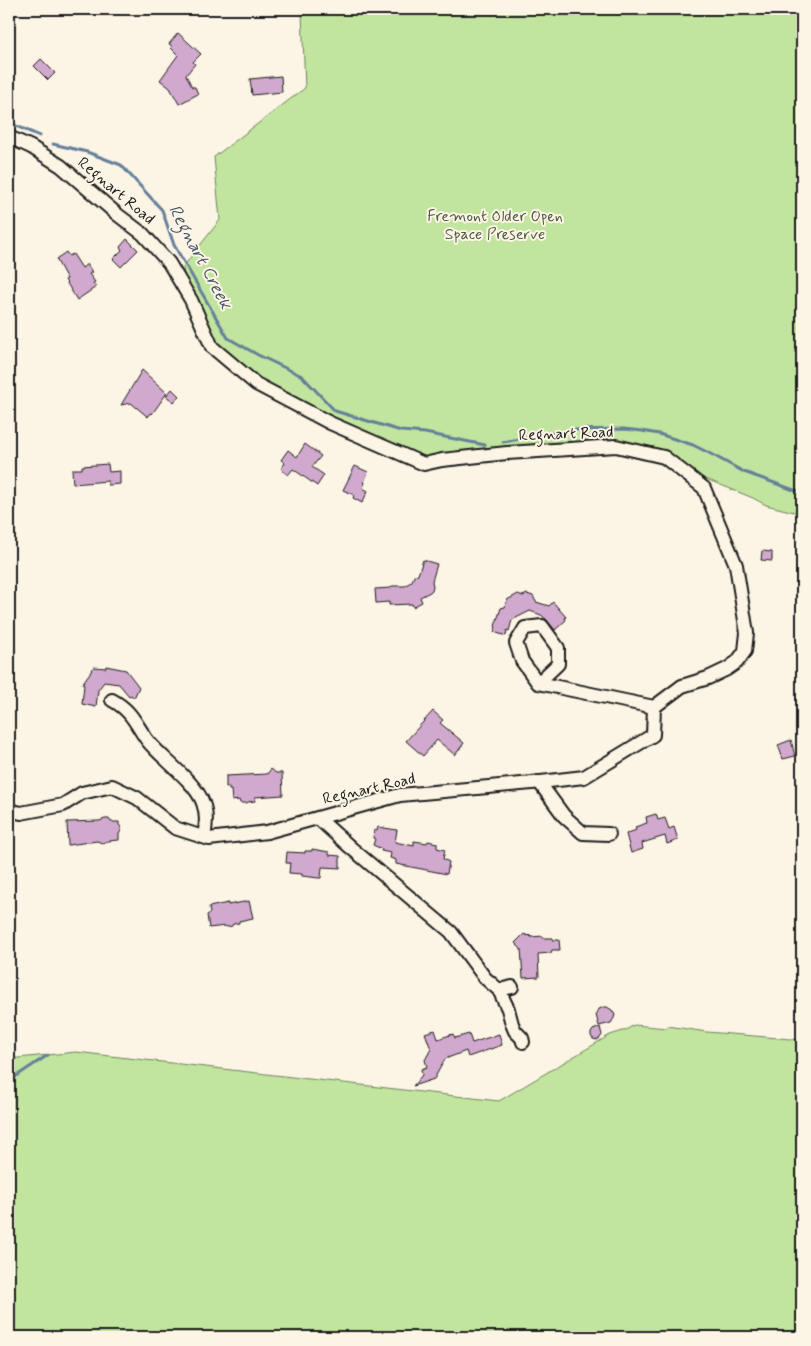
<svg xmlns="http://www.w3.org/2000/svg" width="811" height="1346" font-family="Mynerve,sans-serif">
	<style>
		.green { fill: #c1e59e; stroke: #6e805d }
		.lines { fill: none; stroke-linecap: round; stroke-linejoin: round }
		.stream { stroke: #657f9a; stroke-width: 3 }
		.building { fill: #d1a8ce; stroke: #1c1c1c }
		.minor-casing { stroke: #1c1c1c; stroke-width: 16 }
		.minor { stroke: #fcf5e5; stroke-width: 12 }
		.labels { text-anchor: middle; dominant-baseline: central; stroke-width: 4; stroke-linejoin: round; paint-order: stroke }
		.street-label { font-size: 16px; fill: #1c1c1c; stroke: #fcf5e5 }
		.park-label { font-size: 16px; fill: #4e5843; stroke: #fcf5e5 }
		.water-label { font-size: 18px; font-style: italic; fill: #465666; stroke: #fcf5e5 }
	</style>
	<rect width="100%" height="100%" fill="#fcf5e5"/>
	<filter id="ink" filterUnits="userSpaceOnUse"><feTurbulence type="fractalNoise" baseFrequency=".02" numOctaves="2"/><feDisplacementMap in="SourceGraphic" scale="10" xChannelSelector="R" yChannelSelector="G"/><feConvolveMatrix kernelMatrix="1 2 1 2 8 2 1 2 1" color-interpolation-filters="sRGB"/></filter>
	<g filter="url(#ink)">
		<g class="green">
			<polygon points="268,9 802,9 802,514 766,505 753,498 664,462 615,449 411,464 331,428 209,348 187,299 183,267 220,220 214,157 305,88 302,13"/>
			<polygon points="634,1025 667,1028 668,1026 707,1032 802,1040 802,1337 9,1337 9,1059 76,1052 499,1101 610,1035 626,1030"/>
		</g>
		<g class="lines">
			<g class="stream">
				<polyline points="9,123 40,136"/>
				<polyline points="53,144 87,152 121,165 162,210 174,245 228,338 258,355 302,376 335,411 401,431 425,433 485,445"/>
				<polyline points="503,442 570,430 624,429 642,431 659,434 693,445 709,453 744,472 794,490 802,492"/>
				<polyline points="9,1081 48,1055"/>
			</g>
		</g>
		<g class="building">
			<polygon points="178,33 201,54 193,62 195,64 186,75 192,87 195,87 198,94 179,104 170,88 160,80 178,55 171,48 172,46 169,44"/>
			<polygon points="41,59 55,73 48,80 34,66"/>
			<polygon points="281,76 282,92 252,95 250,79"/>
			<polygon points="127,239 138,250 121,267 113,259 122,250 120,247"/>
			<polygon points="66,252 69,256 73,254 82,268 87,264 92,272 89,274 95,282 93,283 96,287 77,300 65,280 67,279 56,259"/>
			<polygon points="142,370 167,393 152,414 151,413 148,417 131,403 121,405"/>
			<polygon points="172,389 179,396 174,402 166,396"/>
			<polygon points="305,444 321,456 312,467 324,475 317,486 293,469 288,475 281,469 285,463 281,460 288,450 297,457"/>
			<polygon points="108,464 109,472 120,471 120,484 108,485 108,481 73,484 72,469 82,469 82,466"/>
			<polygon points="355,466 368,472 364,482 365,482 363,488 368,491 362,503 353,498 354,495 343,490"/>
			<polygon points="762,551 772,552 772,561 761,560"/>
			<polygon points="423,560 437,564 432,581 433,586 432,590 430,592 420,597 422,602 413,607 412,604 389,605 389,602 376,603 375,589 391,588 392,586 405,586 412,581 414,576 418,575"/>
			<polygon points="518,594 523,596 527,594 533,596 536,602 549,606 553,602 566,617 565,618 566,620 555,630 546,619 541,615 530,611 512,620 509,631 507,630 506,636 494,632 496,627 495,626 501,608 505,607 507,600"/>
			<polygon points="106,666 126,670 139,687 134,698 131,695 129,696 119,684 104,682 98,690 96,707 82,704 84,685 82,684 94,667 106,668"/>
			<polygon points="433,711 443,720 440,723 464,743 455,755 437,740 423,756 406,741"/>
			<polygon points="791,740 795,756 783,759 778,745"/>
			<polygon points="271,769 276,773 282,773 283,795 255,797 255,801 248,802 247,803 240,803 239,800 232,801 231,790 229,790 229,787 226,787 226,776 267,774"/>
			<polygon points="656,814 658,820 665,818 669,829 674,827 678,840 667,844 665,836 642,843 643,849 631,853 626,834 636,830 635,827 647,823 646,817"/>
			<polygon points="105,819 109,819 111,822 119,822 119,825 121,827 121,831 119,834 119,840 108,841 102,843 97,841 68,845 67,822 99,821"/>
			<polygon points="378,827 397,830 395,842 414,846 414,841 427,843 428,841 437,843 437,848 445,850 443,859 449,862 447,874 396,864 396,860 390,858 391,853 381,851 382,849 373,845 375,839 373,838 374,830 377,831"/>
			<polygon points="312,849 329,852 329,855 340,856 340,868 322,867 321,878 319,878 302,876 302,874 289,873 290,863 286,863 287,852 305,853 305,851 312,851"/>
			<polygon points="249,901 253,918 239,921 239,923 233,924 232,926 227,927 225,926 209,928 207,915 210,913 209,907 228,903 228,905"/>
			<polygon points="524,934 528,936 529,935 531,937 543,936 543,938 553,938 553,940 559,940 560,950 552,950 551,953 538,954 539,977 523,978 521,949 515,943"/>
			<polygon points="604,1007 607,1007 612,1010 615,1015 614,1018 611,1023 599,1026 596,1015 599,1009"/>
			<polygon points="600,1027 602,1035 600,1038 597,1040 593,1039 591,1036 591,1033 593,1030"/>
			<polygon points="435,1030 438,1039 453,1034 455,1038 469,1034 472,1043 499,1034 502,1045 468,1057 466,1051 445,1059 434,1079 413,1086 422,1075 421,1069 427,1067 425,1060 431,1049 425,1033"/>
		</g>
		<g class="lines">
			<defs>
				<g id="minor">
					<polyline points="9,137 31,147 61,166 118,215 143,234 169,263 191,300 212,347 256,384 330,423 424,464 442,460 507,453 616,446 664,457 704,488 736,565 747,633 745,651 737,662 727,669 708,678 682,686 654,707 653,735 584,777 532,783 400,795 267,832 209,839 175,828 137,798 112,786 82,793 63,805 21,813 9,810"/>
					<polyline points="538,683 558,664 558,648 542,626 525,628 516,643 522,661 538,683 654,707"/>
					<path d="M112,700C132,711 135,723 147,740C162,759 195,781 203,803C207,813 206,827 204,837"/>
					<polyline points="539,782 564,816 583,833 609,834"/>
					<polyline points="318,818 350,847 451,932 485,978 499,990 512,987"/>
					<polyline points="499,990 508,1009 512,1024 515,1031 522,1038 523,1042"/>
				</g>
			</defs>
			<use href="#minor" class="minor-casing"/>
			<use href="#minor" class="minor"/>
		</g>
	</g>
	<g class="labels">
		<g class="street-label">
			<text transform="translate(116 191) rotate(40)">Regnart Road</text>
			<text transform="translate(566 434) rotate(-2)">Regnart Road</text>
			<text transform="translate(369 789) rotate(-13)">Regnart Road</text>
		</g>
		<g class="park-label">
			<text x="495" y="216">Fremont Older Open<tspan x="495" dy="18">Space Preserve</tspan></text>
		</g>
		<g class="water-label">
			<text transform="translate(200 257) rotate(62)">Regnart Creek</text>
		</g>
	</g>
	<rect width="811" height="1346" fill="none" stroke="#fcf5e5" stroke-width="30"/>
	<rect x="15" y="15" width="781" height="1316" fill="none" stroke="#1c1c1c" stroke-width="2" filter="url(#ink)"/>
</svg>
